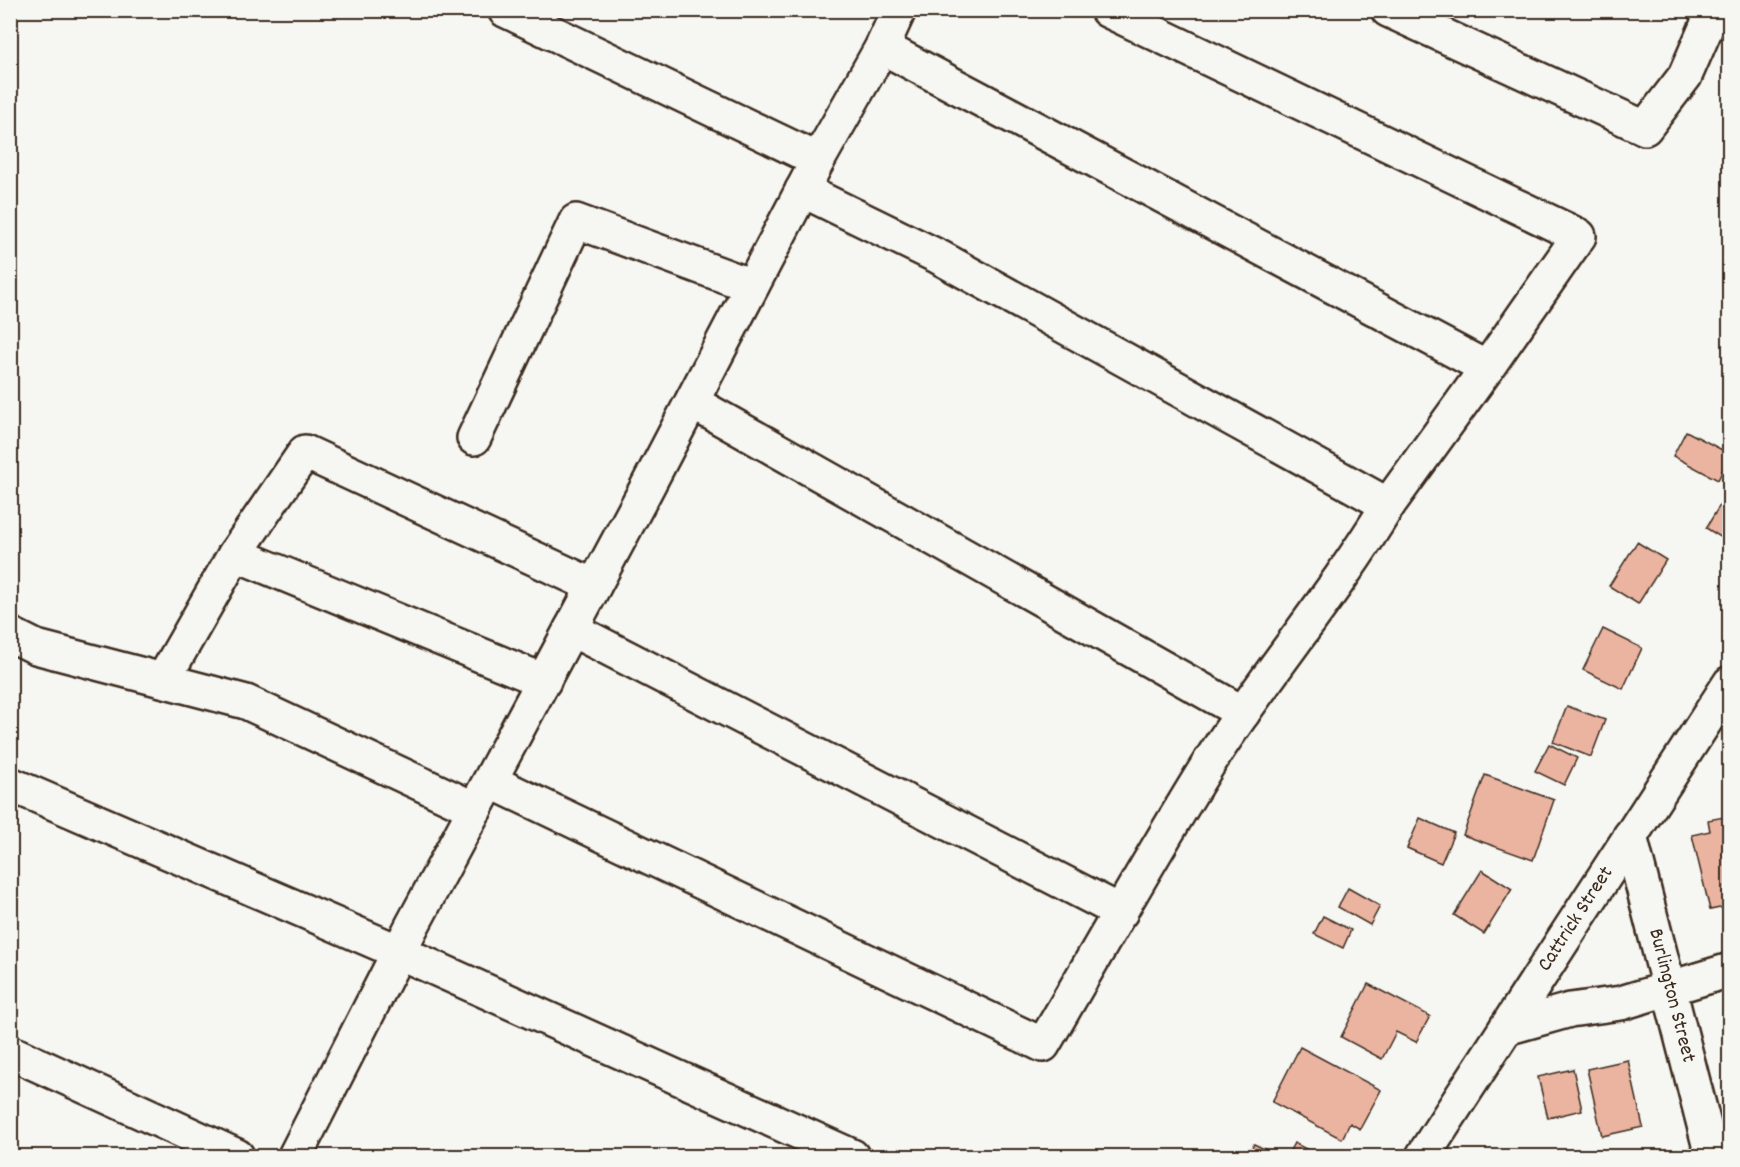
<svg xmlns="http://www.w3.org/2000/svg" width="1740" height="1167" font-family="Dekko,sans-serif">
	<style>
		.building { fill: #ebb4a1; stroke: #3b2a1e; stroke-width: 1.5 }
		.lines { fill: none; stroke-linecap: round; stroke-linejoin: round }
		.minor-casing { stroke: #3b2a1e; stroke-width: 38 }
		.minor { stroke: #f6f6f2; stroke-width: 33 }
		.labels { text-anchor: middle; dominant-baseline: central; stroke-width: 6; stroke-linejoin: round; paint-order: stroke }
		.street-label { font-size: 21px; fill: #3b2a1e; stroke: #f6f6f2 }
	</style>
	<rect width="100%" height="100%" fill="#f6f6f2"/>
	<filter id="ink" filterUnits="userSpaceOnUse"><feTurbulence type="fractalNoise" baseFrequency=".0167" numOctaves="2"/><feDisplacementMap in="SourceGraphic" scale="12" xChannelSelector="R" yChannelSelector="G"/><feConvolveMatrix kernelMatrix="1 2 1 2 8 2 1 2 1" color-interpolation-filters="sRGB"/></filter>
	<g filter="url(#ink)">
		<g class="building">
			<polygon points="1686,431 1730,454 1718,480 1673,456"/>
			<polygon points="1723,500 1730,504 1730,543 1706,528"/>
			<polygon points="1637,542 1666,560 1638,604 1609,586"/>
			<polygon points="1603,629 1642,648 1623,689 1583,670"/>
			<polygon points="1567,706 1605,720 1591,757 1553,742"/>
			<polygon points="1549,744 1577,758 1564,785 1535,771"/>
			<polygon points="1485,775 1554,800 1533,860 1463,835"/>
			<polygon points="1724,817 1730,840 1730,906 1710,910 1692,835 1710,831 1708,820"/>
			<polygon points="1420,818 1454,833 1441,863 1407,848"/>
			<polygon points="1482,870 1512,889 1484,934 1454,915"/>
			<polygon points="1348,888 1380,906 1370,925 1338,907"/>
			<polygon points="1323,916 1351,930 1343,948 1314,934"/>
			<polygon points="1368,984 1430,1016 1416,1042 1396,1032 1382,1059 1341,1037"/>
			<polygon points="1300,1047 1381,1090 1360,1129 1350,1123 1342,1139 1272,1102"/>
			<polygon points="1628,1060 1643,1127 1602,1136 1587,1069"/>
			<polygon points="1573,1069 1582,1110 1548,1118 1538,1077"/>
			<polygon points="1294,1143 1320,1156 1287,1156"/>
			<polygon points="1254,1144 1279,1156 1248,1156"/>
		</g>
		<g class="lines">
			<defs>
				<g id="minor">
					<polyline points="505,10 818,160"/>
					<polyline points="1107,10 1579,236 1487,368"/>
					<polyline points="1388,10 1645,128 1685,76 1712,14 1705,10"/>
					<polyline points="882,47 1487,368 1388,505"/>
					<polyline points="692,402 1243,713"/>
					<polyline points="474,438 576,221 752,286"/>
					<polyline points="235,554 305,452 594,586"/>
					<polyline points="571,629 1121,912"/>
					<polyline points="10,634 36,647 246,702 475,809"/>
					<polyline points="163,680 235,554 544,681"/>
					<path d="M490,781L1043,1045C1098,951 1151,856 1209,763C1265,675 1334,595 1388,505L939,257L802,190"/>
					<polyline points="10,784 399,952 852,1156"/>
					<path id="s1" d="M1630,836L1712,1156"/>
					<polyline points="1506,1028 1570,1010 1621,1003 1730,970"/>
					<polyline points="10,1052 237,1156"/>
					<polyline points="295,1156 412,926 645,491 818,160 882,47 899,10"/>
					<path id="s2" d="M1423,1156L1730,683"/>
				</g>
			</defs>
			<use href="#minor" class="minor-casing"/>
			<use href="#minor" class="minor"/>
		</g>
	</g>
	<g class="labels">
		<g class="street-label">
			<text stroke="none"><textPath href="#s2" startOffset="282">Cattrick Street</textPath></text>
			<text stroke="none"><textPath href="#s1" startOffset="165">Burlington Street</textPath></text>
		</g>
	</g>
	<rect width="1740" height="1167" fill="none" stroke="#f6f6f2" stroke-width="36"/>
	<rect x="18" y="18" width="1704" height="1131" fill="none" stroke="#3b2a1e" stroke-width="2" filter="url(#ink)"/>
</svg>
